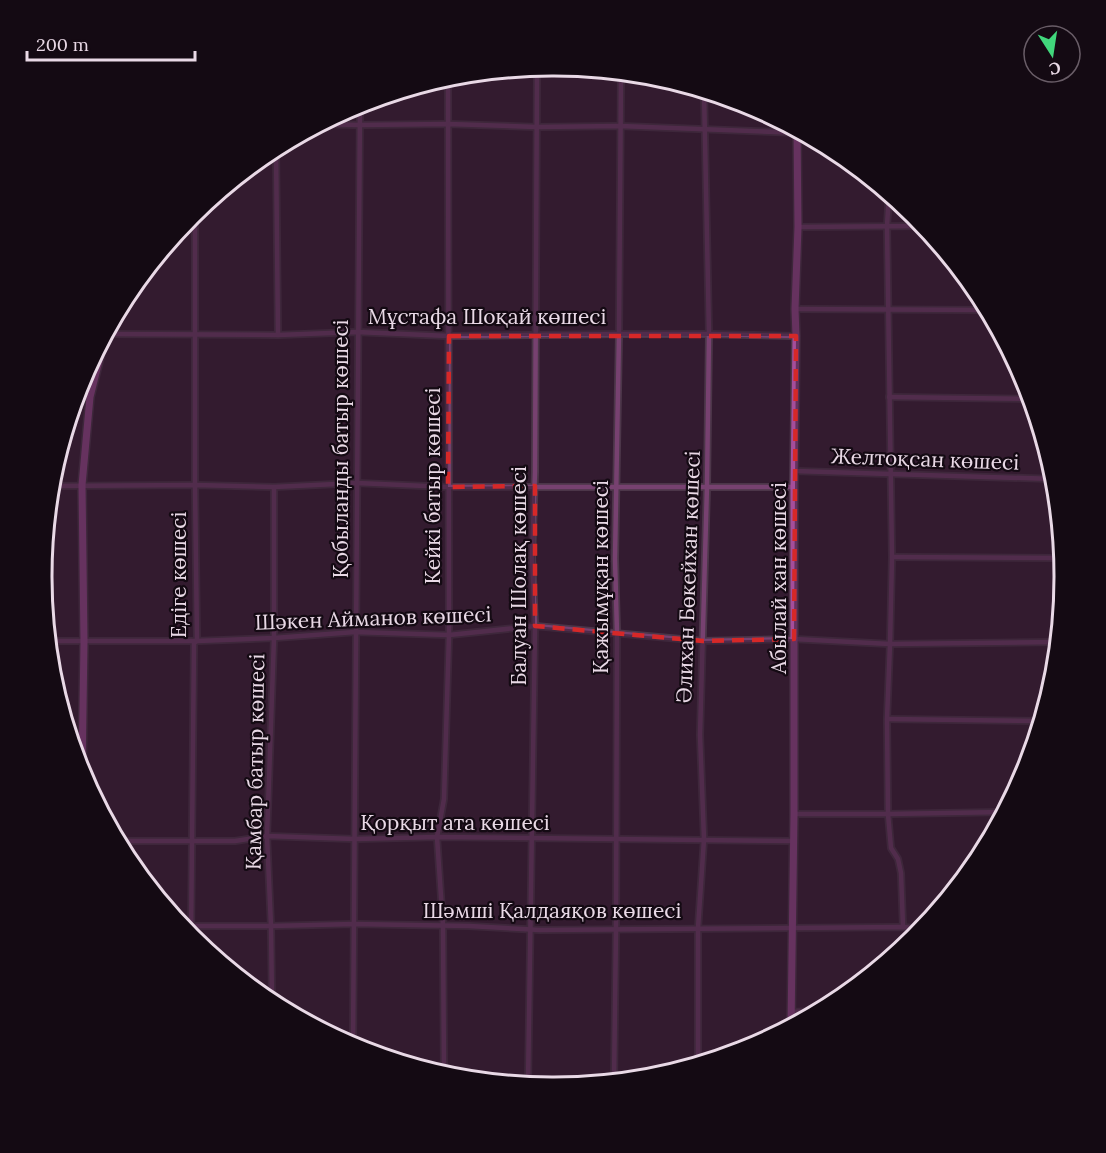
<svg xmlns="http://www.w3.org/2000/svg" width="1106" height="1153" font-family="Lora,serif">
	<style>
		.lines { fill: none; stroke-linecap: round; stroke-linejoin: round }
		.street-casing { stroke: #4c3649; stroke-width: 8 }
		.secondary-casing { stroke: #4c3649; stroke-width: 10 }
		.street { stroke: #774170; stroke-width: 4.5 }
		.secondary { stroke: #a54e9a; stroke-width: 7 }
		.marked { fill: none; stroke: #d62828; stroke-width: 4.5; stroke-dasharray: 12 8; stroke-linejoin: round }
		.labels { text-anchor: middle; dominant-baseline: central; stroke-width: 4.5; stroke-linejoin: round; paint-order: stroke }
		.street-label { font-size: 21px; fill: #e9d9e6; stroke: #140a13 }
		.rim { fill: none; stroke: #e9d9e6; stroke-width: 3 }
	</style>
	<rect width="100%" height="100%" fill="#331b30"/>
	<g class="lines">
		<defs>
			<g id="street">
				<polyline points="321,124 359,125 448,124 537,127 620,126 801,133"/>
				<polyline points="276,148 278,335"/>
				<polyline points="889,194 887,226 892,557 890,644 887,719 888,814 891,848 898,859 901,873 903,927"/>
				<polyline points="798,227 923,226"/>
				<polyline points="795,309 987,310"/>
				<polyline points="106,334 278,335 357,332 449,336 619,334 709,334 796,336"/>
				<polyline points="889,397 1031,399"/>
				<polyline points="795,471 1054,479"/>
				<polyline points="51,486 195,485 274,487 357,483 448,487 794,487"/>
				<polyline points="1058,512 1059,624"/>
				<polyline points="892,557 1059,558"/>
				<polyline points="48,641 197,641 274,638 355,632 449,635 535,626 703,641 794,639 890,644 1058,642"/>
				<polyline points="887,719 1041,721"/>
				<polyline points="794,814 888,814 1004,812"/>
				<polyline points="118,841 235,841 267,836 355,839 437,837 793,841"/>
				<polyline points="182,926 271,926 354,924 469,926 540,930 903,927 922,929"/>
				<polyline points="191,938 194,643 197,641 195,485 195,212"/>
				<polyline points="272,1003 271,926 267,836 274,638 274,487"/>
				<polyline points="792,1012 819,1011"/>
				<polyline points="353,1046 360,104"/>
				<polyline points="698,1064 698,928 704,839 700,735 707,486 709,334 704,91"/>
				<polyline points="444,1075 443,926 437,837 444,799 449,635 448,77"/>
				<polyline points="614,1082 616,929 617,633 615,559 619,334 621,72"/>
				<polyline points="528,1085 535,626 532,557 535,472 537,67"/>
			</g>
			<g id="secondary">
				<polyline points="82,773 84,642 82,485 90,397 105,337"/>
				<polyline points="791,1026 794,814 794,487 796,336 795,309 798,227 797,130"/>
			</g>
		</defs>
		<use href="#street" class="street-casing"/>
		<use href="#secondary" class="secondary-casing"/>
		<use href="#street" class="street"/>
		<use href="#secondary" class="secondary"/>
	</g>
	<path d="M0 0H1106V1153H0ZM449,336H796L794,639L703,641L535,626V486L448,487Z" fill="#331b30" fill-opacity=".55" fill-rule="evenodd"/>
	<path class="marked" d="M449,336H796L794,639L703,641L535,626V486L448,487Z"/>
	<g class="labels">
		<g class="street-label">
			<text x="487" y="316">Мұстафа Шоқай көшесі</text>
			<text transform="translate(340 449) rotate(-90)">Қобыланды батыр көшесі</text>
			<text transform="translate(925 459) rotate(2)">Желтоқсан көшесі</text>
			<text transform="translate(432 486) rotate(-90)">Кейкі батыр көшесі</text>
			<text transform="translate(178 575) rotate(-90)">Едіге көшесі</text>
			<text transform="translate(518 576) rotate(-90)">Балуан Шолақ көшесі</text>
			<text transform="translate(600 577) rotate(-90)">Қажымұқан көшесі</text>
			<text transform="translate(688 577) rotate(-88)">Әлихан Бөкейхан көшесі</text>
			<text transform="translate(778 578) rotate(-90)">Абылай хан көшесі</text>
			<text transform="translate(373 618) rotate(-2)">Шәкен Айманов көшесі</text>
			<text transform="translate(255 762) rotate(-89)">Қамбар батыр көшесі</text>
			<text x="455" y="822">Қорқыт ата көшесі</text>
			<text x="552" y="910">Шәмші Қалдаяқов көшесі</text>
		</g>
	</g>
	<path d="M0 0H1106V1153H0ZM552 76H554A500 500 0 0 1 1054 576V577A500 500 0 0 1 554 1077H552A500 500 0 0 1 52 577V576A500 500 0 0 1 552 76Z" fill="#140a13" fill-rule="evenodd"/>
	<path class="rim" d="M552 76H554A500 500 0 0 1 1054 576V577A500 500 0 0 1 554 1077H552A500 500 0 0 1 52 577V576A500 500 0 0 1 552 76Z"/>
	<g transform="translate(1052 54) rotate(168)"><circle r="28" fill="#140a13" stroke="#695d67" stroke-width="1.5"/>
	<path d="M0-4.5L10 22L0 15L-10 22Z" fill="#41d77c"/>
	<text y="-9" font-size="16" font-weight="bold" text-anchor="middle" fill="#e9d9e6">С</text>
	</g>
	<path d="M27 51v9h168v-9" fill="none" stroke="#e9d9e6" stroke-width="3"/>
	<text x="36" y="51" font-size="18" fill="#e9d9e6" stroke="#140a13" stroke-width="4.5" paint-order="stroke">200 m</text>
</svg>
